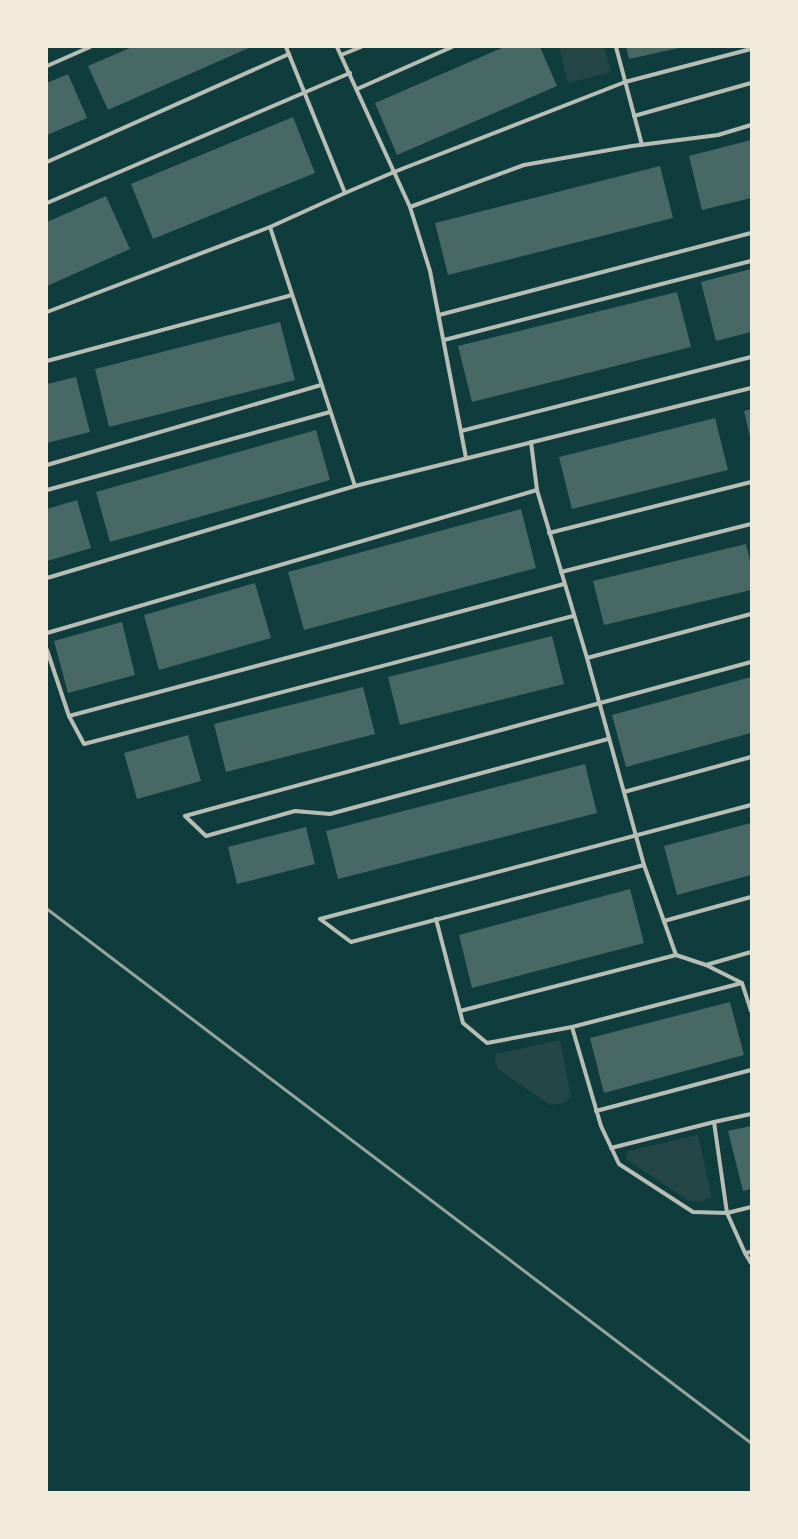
<svg xmlns="http://www.w3.org/2000/svg" width="798" height="1539" font-family="Signika,sans-serif">
	<style>
		.green { fill: #244646 }
		.building { fill: #486865 }
		.lines { fill: none; stroke-linecap: round; stroke-linejoin: round }
		.minor { stroke: #b8beb3; stroke-width: 4 }
		.rail { stroke: #97a49c; stroke-width: 3 }
	</style>
	<rect width="100%" height="100%" fill="#0f3d3e"/>
	<g class="green">
		<polygon points="559,47 604,47 611,72 568,83"/>
		<polygon points="560,1040 571,1097 564,1103 550,1105 498,1069 495,1062 496,1054"/>
		<polygon points="698,1135 712,1197 703,1201 689,1201 626,1159 628,1151"/>
	</g>
	<g class="building">
		<polygon points="132,47 251,47 108,110 88,66"/>
		<polygon points="504,47 540,47 557,86 397,155 375,103"/>
		<polygon points="626,47 679,47 679,48 629,59"/>
		<polygon points="68,74 87,118 47,135 47,83"/>
		<polygon points="293,117 315,173 153,239 131,184"/>
		<polygon points="751,140 751,198 702,210 689,156"/>
		<polygon points="660,166 673,218 448,275 435,223"/>
		<polygon points="106,196 130,249 47,286 47,222"/>
		<polygon points="751,269 751,332 716,341 701,282"/>
		<polygon points="677,292 691,347 472,402 458,346"/>
		<polygon points="280,322 295,380 109,427 95,369"/>
		<polygon points="76,377 90,432 47,443 47,384"/>
		<polygon points="751,409 751,437 750,437 744,411"/>
		<polygon points="715,418 728,470 572,509 559,457"/>
		<polygon points="316,430 330,480 110,542 96,492"/>
		<polygon points="77,500 91,548 47,561 47,509"/>
		<polygon points="521,509 536,568 304,630 288,572"/>
		<polygon points="746,544 751,565 751,590 604,625 593,581"/>
		<polygon points="255,583 271,638 159,670 144,615"/>
		<polygon points="122,622 135,675 68,693 54,641"/>
		<polygon points="552,636 564,684 400,725 388,677"/>
		<polygon points="751,677 751,733 626,767 612,715"/>
		<polygon points="363,687 375,734 226,772 214,724"/>
		<polygon points="188,735 201,781 137,799 124,753"/>
		<polygon points="585,764 597,813 338,879 326,831"/>
		<polygon points="751,823 751,875 677,895 664,846"/>
		<polygon points="306,827 315,864 237,884 228,847"/>
		<polygon points="630,889 644,943 472,988 459,935"/>
		<polygon points="730,1002 744,1055 604,1093 590,1038"/>
		<polygon points="751,1126 751,1189 743,1191 728,1131"/>
	</g>
	<g class="lines">
		<g class="minor">
			<polyline points="286,47 345,193 270,227 355,486"/>
			<polyline points="337,47 410,207 524,165 632,146 718,135 751,125"/>
			<polyline points="616,47 642,145"/>
			<polyline points="341,55 361,47"/>
			<polyline points="47,66 90,47"/>
			<polyline points="357,89 452,47"/>
			<polyline points="634,116 751,83"/>
			<polyline points="47,162 289,54"/>
			<polyline points="345,193 394,172 625,82 751,49"/>
			<polyline points="47,203 350,73"/>
			<polyline points="410,207 430,271 466,458"/>
			<polyline points="47,312 270,227"/>
			<polyline points="439,315 751,233"/>
			<polyline points="444,340 751,261"/>
			<polyline points="47,361 292,295"/>
			<polyline points="461,431 751,357"/>
			<polyline points="531,442 537,490 587,658 644,865 676,955 706,965 742,983 751,1011"/>
			<polyline points="47,465 321,385"/>
			<polyline points="47,490 330,412"/>
			<polyline points="549,533 751,482"/>
			<polyline points="561,572 751,524"/>
			<polyline points="47,578 355,486 751,388"/>
			<polyline points="47,633 537,490"/>
			<polyline points="47,650 69,716 84,744 573,616"/>
			<polyline points="587,658 751,614"/>
			<polyline points="69,716 564,584"/>
			<polyline points="608,739 330,814 295,811 206,836 185,816 751,662"/>
			<polyline points="624,792 751,757"/>
			<polyline points="644,865 351,942 320,919 751,805"/>
			<polyline points="436,919 463,1023 487,1043 572,1027 601,1126 619,1164 693,1212 727,1213 751,1207"/>
			<polyline points="664,921 751,897"/>
			<polyline points="706,965 751,952"/>
			<polyline points="460,1011 676,955"/>
			<polyline points="572,1027 742,983"/>
			<polyline points="596,1111 751,1070"/>
			<polyline points="751,1114 714,1122 727,1213 745,1253 751,1252"/>
			<polyline points="611,1148 714,1122"/>
			<polyline points="745,1253 751,1263"/>
		</g>
		<polyline class="rail" points="47,909 751,1443"/>
	</g>
	<rect width="798" height="1539" fill="none" stroke="#f1e9da" stroke-width="96"/>
</svg>
